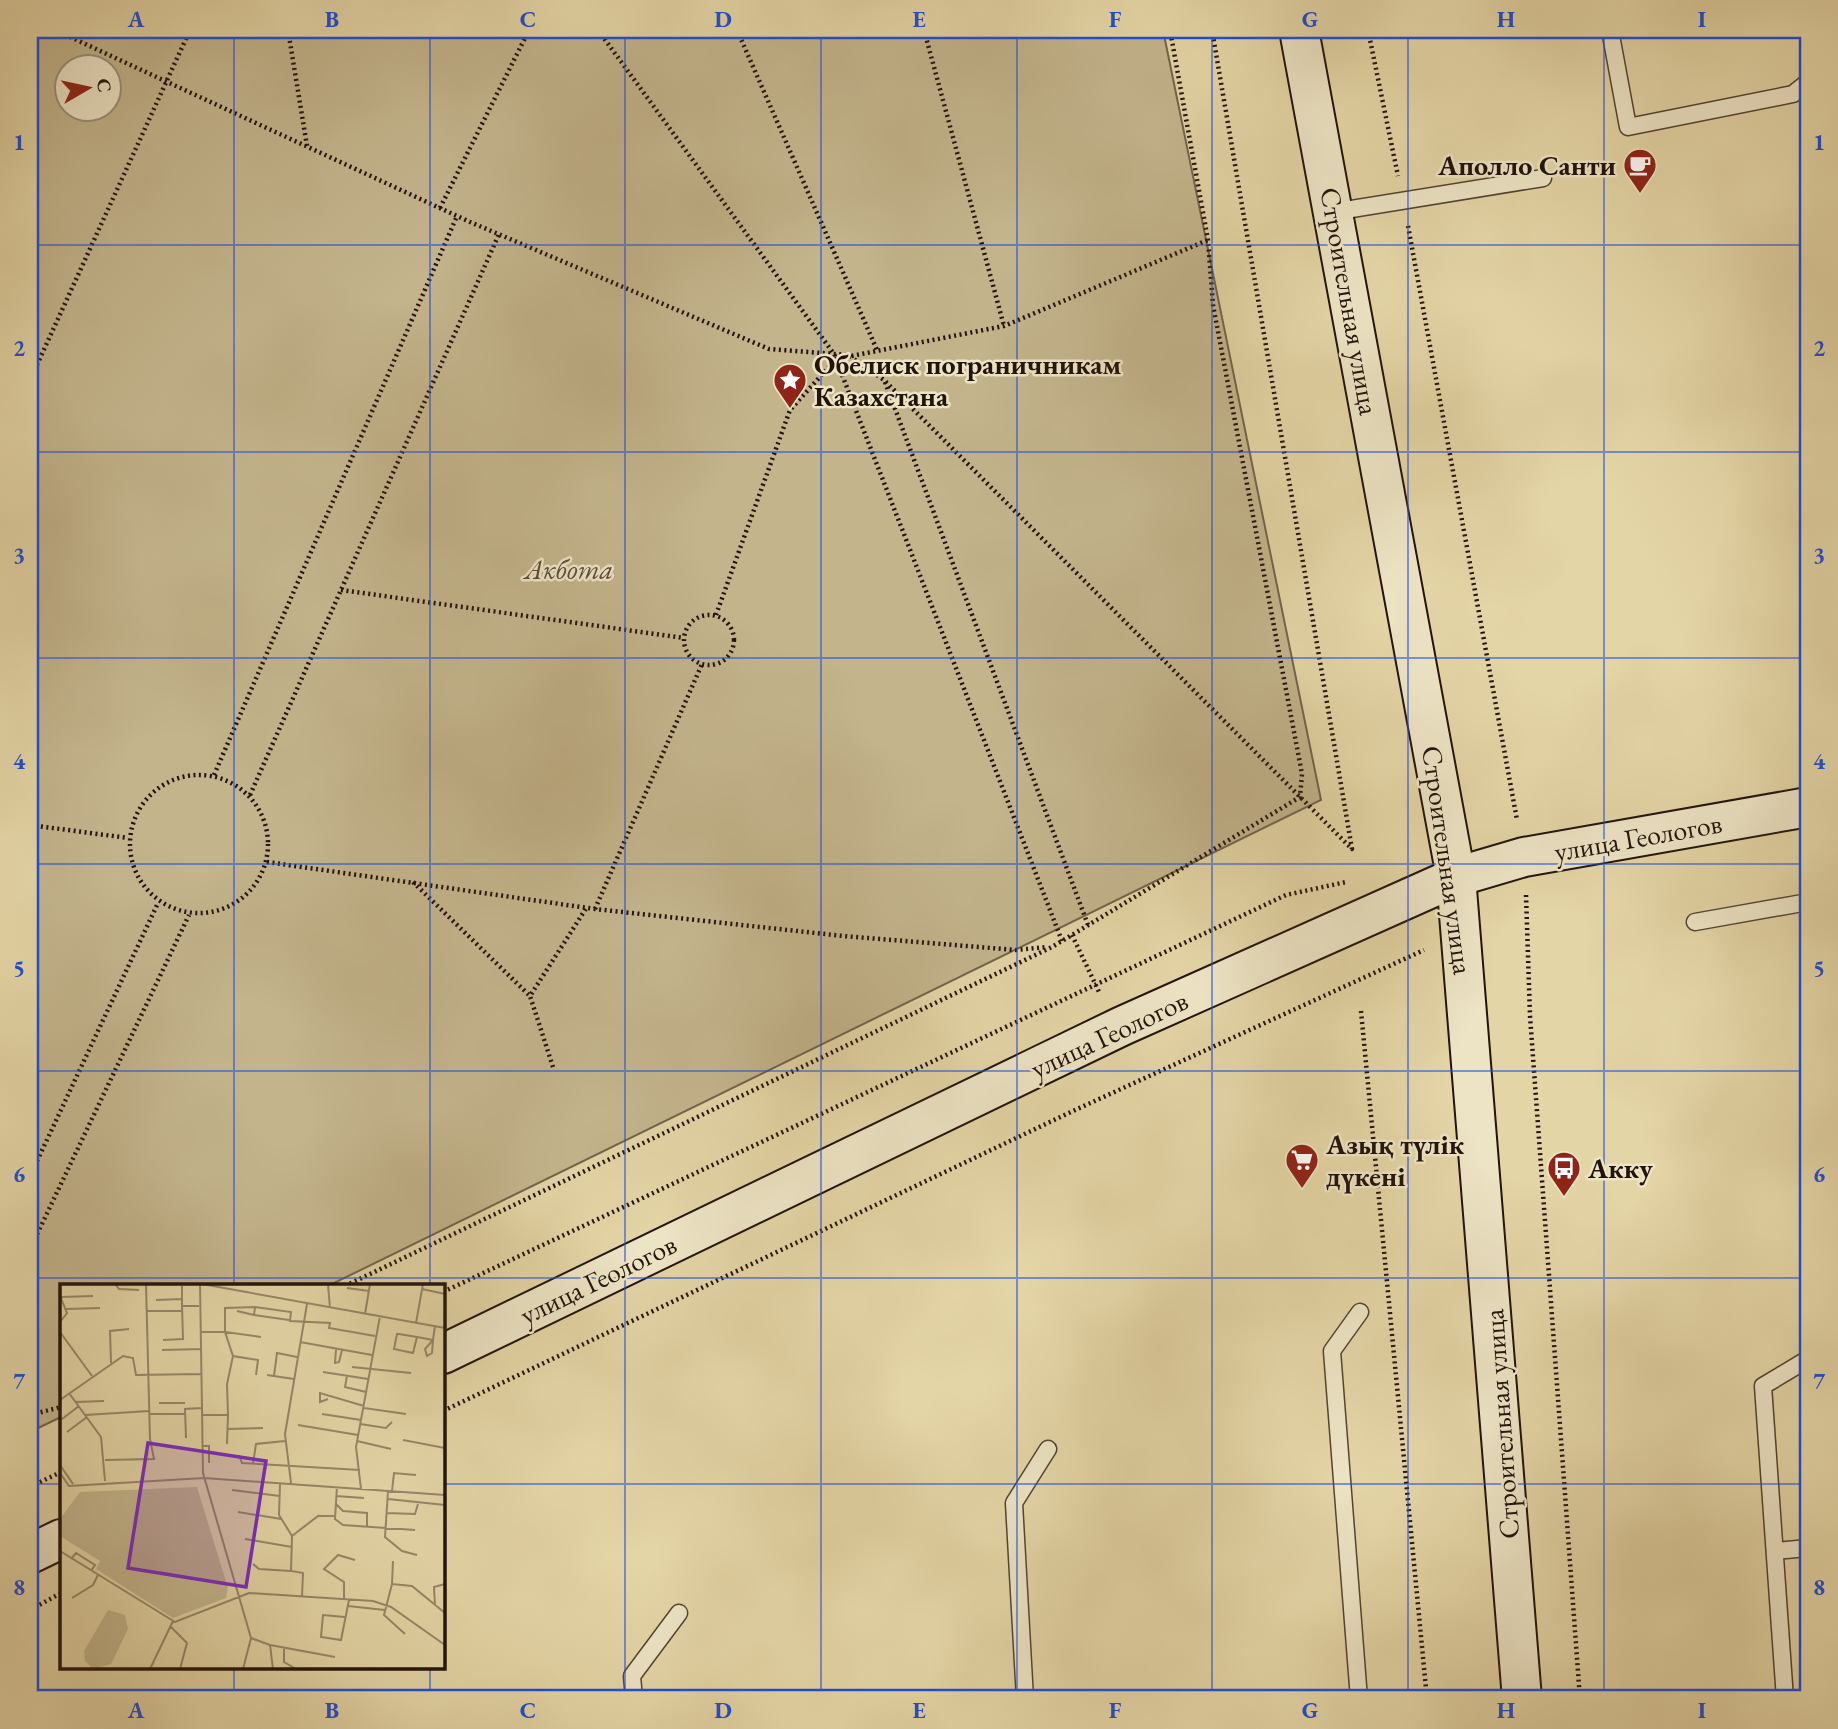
<svg xmlns="http://www.w3.org/2000/svg" width="1838" height="1729" font-family="'EB Garamond',serif">
	<style>
		.green { fill: #c3b48c; stroke: #72644c; stroke-width: 2; fill-rule: evenodd }
		.lines { fill: none; stroke-linecap: round; stroke-linejoin: round }
		.lane-casing { stroke: #524432; stroke-width: 19 }
		.secondary-casing { stroke: #22130b; stroke-width: 42 }
		.path { stroke: #22130b; stroke-width: 4.5; stroke-dasharray: 2 3.5; stroke-linecap: butt }
		.lane { stroke: #ede4c5; stroke-width: 16 }
		.secondary { stroke: #ede4c5; stroke-width: 38 }
		.grid { fill: none; stroke: #1d4ed8; stroke-width: 2; stroke-opacity: 0.55 }
		.labels { text-anchor: middle; dominant-baseline: central; stroke-width: 5; stroke-linejoin: round; paint-order: stroke }
		.poi-label { font-size: 28px; font-weight: bold; fill: #22130b; stroke: #ede4c5; text-anchor: start }
		.street-label { font-size: 28px; fill: #22130b; stroke: #ede4c5 }
		.park-label { font-size: 28px; font-style: italic; fill: #5a4b38; stroke: #ede4c5 }
		.inset-road { fill: none; stroke: #968768; stroke-width: 2 }
		.view { fill: #7b2cbf; fill-opacity: 0.15; stroke: #7b2cbf; stroke-width: 3.5 }
		.inset-edge { fill: none; stroke: #22130b; stroke-width: 3.5 }
		.neatline { fill: none; stroke: #1d4ed8; stroke-width: 2.5 }
		.grid-label { font-size: 23px; text-anchor: middle; font-weight: bold; fill: #1d4ed8 }
	</style>
	<rect width="100%" height="100%" fill="#e4d5a6"/>
	<filter id="stains"><feTurbulence type="fractalNoise" baseFrequency=".00286" numOctaves="4"/><feColorMatrix values="0 0 0 0 .2 0 0 0 0 .09 0 0 0 0 .02 0 0 0 .5 -.17"/></filter>
	<radialGradient id="worn" r=".72"><stop offset=".6" stop-color="#630" stop-opacity="0"/><stop offset="1" stop-color="#630" stop-opacity=".3"/></radialGradient>
	<path class="green" d="M30,30H1163L1321,800L328,1286H61V1417L30,1432ZM66,66H108V108H66Z"/>
	<g class="lines">
		<defs>
			<g id="lane">
				<polyline points="1610,30 1628,127 1793,94 1808,82"/>
				<polyline points="1333,212 1543,178"/>
				<polyline points="1695,922 1808,902"/>
				<polyline points="1775,1551 1808,1548"/>
				<polyline points="634,1699 632,1676 679,1613"/>
				<polyline points="1025,1699 1014,1503 1048,1449"/>
				<polyline points="1359,1699 1332,1351 1360,1312"/>
				<polyline points="1785,1699 1763,1386 1808,1359"/>
			</g>
			<g id="secondary">
				<polyline points="1299,30 1456,877 1522,1699"/>
				<polyline points="443,1354 1122,1026 1456,877 1524,857 1808,807"/>
				<polyline points="30,1554 61,1539"/>
			</g>
		</defs>
		<use href="#lane" class="lane-casing"/>
		<use href="#secondary" class="secondary-casing"/>
		<g class="path">
			<polyline points="55,30 470,222 769,349 848,355 884,380 1352,849 1212,30"/>
			<polyline points="288,30 307,146"/>
			<polyline points="598,30 834,354 1062,941"/>
			<polyline points="737,30 877,350"/>
			<polyline points="924,30 1004,326"/>
			<polyline points="1368,30 1398,176"/>
			<polyline points="440,208 529,30"/>
			<polyline points="1408,226 1517,820"/>
			<polyline points="30,380 190,30"/>
			<polyline points="885,382 1088,925"/>
			<polyline points="341,590 684,638"/>
			<polyline points="716,615 790,410 836,359 1004,326 1208,240"/>
			<circle cx="709" cy="640" r="25"/>
			<circle cx="199" cy="844" r="69"/>
			<polyline points="214,775 457,216"/>
			<polyline points="250,795 499,234"/>
			<polyline points="30,825 128,838"/>
			<polyline points="267,862 595,909 843,936 1016,950 1048,947"/>
			<polyline points="413,882 530,996"/>
			<polyline points="1526,895 1530,1016 1580,1699"/>
			<polyline points="595,909 702,664"/>
			<polyline points="1072,935 1100,994"/>
			<polyline points="1361,1011 1427,1699"/>
			<polyline points="553,1067 530,996 587,907"/>
			<polyline points="30,1176 158,903"/>
			<polyline points="30,1249 189,915"/>
			<polyline points="345,1286 1052,947 1300,797 1302,774 1213,305 1208,240 1170,30"/>
			<polyline points="443,1292 1286,895 1346,882"/>
			<polyline points="443,1411 1073,1111 1424,950"/>
			<polyline points="30,1415 61,1407"/>
			<polyline points="30,1487 61,1472"/>
			<polyline points="30,1610 61,1593"/>
		</g>
		<use href="#lane" class="lane"/>
		<use href="#secondary" class="secondary"/>
	</g>
	<path class="grid" d="M234,30V1286M430,30V1286M625,30V1699M821,30V1699M1017,30V1699M1212,30V1699M1408,30V1699M1604,30V1699M30,245H1808M30,452H1808M30,658H1808M30,864H1808M30,1071H1808M30,1278H1808M30,1484H61M443,1484H1808M234,1668V1699M430,1668V1699"/>
	<defs>
		<symbol id="cafe-pin" viewBox="-11 -11 22 30"><path d="M0 17L-7.5 6A9.5 9.5 0 1 1 7.5 6Z" fill="#8f2418" stroke="#ede4c5"/><path d="M-5.5-4.5H6V0H3Q3 3.5 0 3.5H-2.5Q-5.5 3.5-5.5 0ZM3-3.2v2h1.7v-2ZM-6 4.5H4V6H-6Z" fill="#fff"/></symbol>
		<symbol id="sight-pin" viewBox="-11 -11 22 30"><path d="M0 17L-7.5 6A9.5 9.5 0 1 1 7.5 6Z" fill="#8f2418" stroke="#ede4c5"/><path d="M0-6L1.8-2.2L6-1.7L2.9 1.2L3.7 5.4L0 3.3L-3.7 5.4L-2.9 1.2L-6-1.7L-1.8-2.2Z" fill="#fff"/></symbol>
		<symbol id="supermarket-pin" viewBox="-11 -11 22 30"><path d="M0 17L-7.5 6A9.5 9.5 0 1 1 7.5 6Z" fill="#8f2418" stroke="#ede4c5"/><path d="M-6-5.5h2.5l.6 2H6L4.5 2H-2.5L-4.4-4H-6ZM-1.5 3.2a1.3 1.3 0 1 0 .1 0ZM3 3.2a1.3 1.3 0 1 0 .1 0Z" fill="#fff"/></symbol>
		<symbol id="bus-pin" viewBox="-11 -11 22 30"><path d="M0 17L-7.5 6A9.5 9.5 0 1 1 7.5 6Z" fill="#8f2418" stroke="#ede4c5"/><path d="M-5-6H5V4H4V6H2V4H-2V6H-4V4H-5ZM-3.5-4V0h7V-4ZM-3.5 1.2v1.5H-2V1.2ZM2 1.2v1.5H3.5V1.2Z" fill="#fff"/></symbol>
	</defs>
	<g fill-rule="evenodd">
		<use href="#cafe-pin" x="1621" y="146" width="38" height="52"/>
		<use href="#sight-pin" x="771" y="361" width="38" height="52"/>
		<use href="#supermarket-pin" x="1283" y="1141" width="38" height="52"/>
		<use href="#bus-pin" x="1545" y="1149" width="38" height="52"/>
	</g>
	<g class="labels">
		<g class="poi-label">
			<text x="1616" y="165" text-anchor="end">Аполло Санти</text>
			<text x="814" y="364">Обелиск пограничникам<tspan x="814" dy="32">Казахстана</tspan></text>
			<text x="1326" y="1144">Азық түлік<tspan x="1326" dy="32">дүкені</tspan></text>
			<text x="1588" y="1168">Акку</text>
		</g>
		<g class="street-label">
			<text transform="translate(1350 301) rotate(80)">Строительная улица</text>
			<text transform="translate(1638 837) rotate(-10)">улица Геологов</text>
			<text transform="translate(1448 860) rotate(82)">Строительная улица</text>
			<text transform="translate(1109 1034) rotate(-25)">улица Геологов</text>
			<text transform="translate(598 1279) rotate(-26)">улица Геологов</text>
			<text transform="translate(1501 1424) rotate(-94)">Строительная улица</text>
		</g>
		<g class="park-label">
			<text x="569" y="569">Акбота</text>
		</g>
	</g>
	<g transform="translate(60 1284)">
		<rect width="385" height="385" fill="#e4d5a6"/>
		<path d="M137,203L168,304L166,314L113,334L36,285L40,277L0,252V235L20,208ZM48,326L65,331L68,345L51,380L33,385L25,377L24,367Z" fill="#c3b48c"/>
		<path class="inset-road" d="M55,0L59,5L79,6M140,0L143,189L191,354L183,385M142,0L385,44M268,0L270,24M122,2V22H139M287,4L309,7M362,5L385,10M1,13L33,12M96,16L122,15M195,23L231,28L230,37L270,39L269,44L315,52M6,25L40,24M87,27H122M177,27L194,31L195,23L165,24V48L201,53M305,30L310,0M194,31L229,36M0,38L7,29L0,12M356,39L363,0M0,48L32,92M140,48H165L173,72L198,76L196,91M357,53L353,69L334,65L337,50H339L357,53L373,56L375,42M103,56L123,55L122,22M373,56L372,69L367,72L365,65ZM240,58L312,71M276,65L275,79L279,78L282,66M102,66L141,65M51,79L50,47L69,45M292,83L351,89M263,88L308,95M207,91L234,95M214,92L217,69L237,73M287,92L285,103L306,108M9,109L41,153L45,197M268,115L260,118V109L304,122M0,116L63,72L73,74L76,91L141,90M16,118L44,117M99,119H125M304,124L346,130M89,130H125M262,130L301,136M25,131L89,127M142,131H168L167,100L173,72M2,135L19,122M300,140L326,144L332,138M238,141L298,151M167,145L203,144M7,148L27,133M126,154L125,125L142,124M343,156L385,164M297,157L331,165M167,160L168,131M143,162H149V179M179,171L182,179L300,186M45,176L94,175L90,155L86,0M193,180L196,160L225,157M0,181L13,200M0,189L9,202L144,194L385,211M231,199L225,150L247,20M220,200L219,231L232,252L231,287L243,289L242,313M277,203L275,235L283,241L355,246M301,205L296,163L320,32M172,206L220,212M328,207L325,253L342,267L357,271M332,207L334,189L356,191M276,212L304,214M328,215L385,221M276,220L283,227L307,229V243M178,228L221,235M327,229L355,230L358,220M232,252L258,232H274M185,255L232,263M0,267L115,338L189,309L313,317L331,323L385,361M11,275L16,269L35,281L31,287M193,280L199,285L231,287M332,300L333,277M12,314L33,301L38,291M284,316V298L264,285L278,271L295,276M375,321L374,303L385,300M288,322L325,326M285,333L263,331L261,353L281,356L289,316M110,342L127,359L120,385M345,350L324,331L332,300L352,302L385,329M191,354L210,361L213,385M210,361L275,373M224,363V378L236,385M90,385L113,337"/>
		<path class="view" d="M88,159L206,177L186,303L68,284Z"/>
		<rect width="385" height="385" class="inset-edge"/>
	</g>
	<rect width="1838" height="1729" fill="none" stroke="#e4d5a6" stroke-width="77"/>
	<g transform="translate(88 88) rotate(81)"><circle r="33" fill="#ede4c5" stroke="#9c907b" stroke-width="2"/>
	<path d="M0-5L12 26L0 18L-12 26Z" fill="#8f2418"/>
	<text y="-10" font-size="19" font-weight="bold" text-anchor="middle" fill="#22130b">С</text>
	</g>
	<rect x="38" y="38" width="1762" height="1652" class="neatline"/>
	<g class="grid-label">
		<text x="136" y="27">A</text>
		<text x="332" y="27">B</text>
		<text x="528" y="27">C</text>
		<text x="723" y="27">D</text>
		<text x="919" y="27">E</text>
		<text x="1115" y="27">F</text>
		<text x="1310" y="27">G</text>
		<text x="1506" y="27">H</text>
		<text x="1702" y="27">I</text>
		<text x="19" y="150">1</text>
		<text x="1819" y="150">1</text>
		<text x="19" y="356">2</text>
		<text x="1819" y="356">2</text>
		<text x="19" y="563">3</text>
		<text x="1819" y="563">3</text>
		<text x="19" y="769">4</text>
		<text x="1819" y="769">4</text>
		<text x="19" y="976">5</text>
		<text x="1819" y="976">5</text>
		<text x="19" y="1182">6</text>
		<text x="1819" y="1182">6</text>
		<text x="19" y="1389">7</text>
		<text x="1819" y="1389">7</text>
		<text x="19" y="1595">8</text>
		<text x="1819" y="1595">8</text>
		<text x="136" y="1718">A</text>
		<text x="332" y="1718">B</text>
		<text x="528" y="1718">C</text>
		<text x="723" y="1718">D</text>
		<text x="919" y="1718">E</text>
		<text x="1115" y="1718">F</text>
		<text x="1310" y="1718">G</text>
		<text x="1506" y="1718">H</text>
		<text x="1702" y="1718">I</text>
	</g>
	<rect width="100%" height="100%" filter="url(#stains)"/>
	<rect width="100%" height="100%" fill="url(#worn)"/>
</svg>
